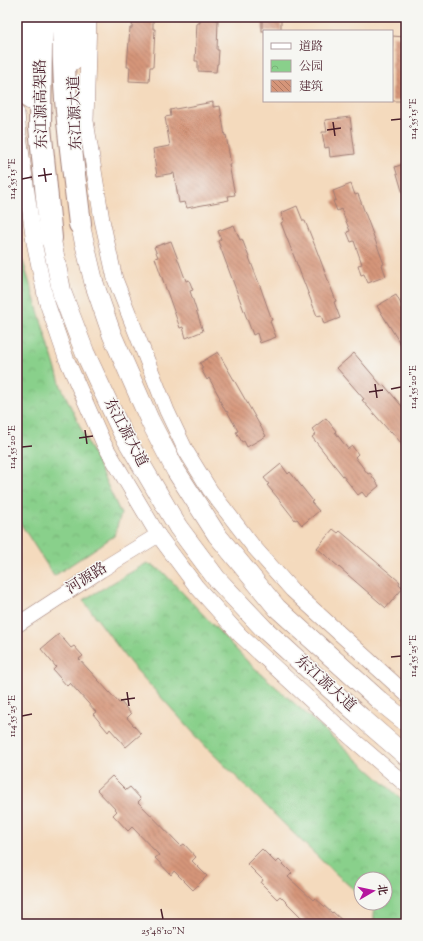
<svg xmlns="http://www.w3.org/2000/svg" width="423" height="941" font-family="'Sorts Mill Goudy','Noto Serif SC',serif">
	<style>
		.park { fill: url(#park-crowns); stroke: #6a785b }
		.building { fill: url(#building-back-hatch) }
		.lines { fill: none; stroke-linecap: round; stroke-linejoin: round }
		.minor-casing { stroke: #9f7c74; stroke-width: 16 }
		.major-casing { stroke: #9f7c74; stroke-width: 20 }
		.highway-casing { stroke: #9f7c74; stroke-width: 24 }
		.minor { stroke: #fff; stroke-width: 15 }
		.major { stroke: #fff; stroke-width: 19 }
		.highway { stroke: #fff; stroke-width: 22 }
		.ticks { fill: none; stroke: #4a1f2b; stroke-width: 1.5 }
		.labels { text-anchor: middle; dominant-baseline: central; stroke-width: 3; stroke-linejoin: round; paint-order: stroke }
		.street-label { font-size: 15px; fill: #4a1f2b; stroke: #f6f6f2 }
		.neatline { fill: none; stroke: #4a1f2b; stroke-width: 1.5 }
		.ticks-label { font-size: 10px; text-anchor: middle; fill: #4a1f2b }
	</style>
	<defs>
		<pattern id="park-crowns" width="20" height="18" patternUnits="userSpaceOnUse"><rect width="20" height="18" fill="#89d08b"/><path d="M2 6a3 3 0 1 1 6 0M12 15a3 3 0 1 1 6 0" fill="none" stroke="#78b278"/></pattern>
		<pattern id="building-back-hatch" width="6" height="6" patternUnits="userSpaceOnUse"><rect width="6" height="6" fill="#d59579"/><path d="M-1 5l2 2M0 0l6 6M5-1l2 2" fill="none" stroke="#af7963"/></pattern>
	</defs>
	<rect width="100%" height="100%" fill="#f6f6f2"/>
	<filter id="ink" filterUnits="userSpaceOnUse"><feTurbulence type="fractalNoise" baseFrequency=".025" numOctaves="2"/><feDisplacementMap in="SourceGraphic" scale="8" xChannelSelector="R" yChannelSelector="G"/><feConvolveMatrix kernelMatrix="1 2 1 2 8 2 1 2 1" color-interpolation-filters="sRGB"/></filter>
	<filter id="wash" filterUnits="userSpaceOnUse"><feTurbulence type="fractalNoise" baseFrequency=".012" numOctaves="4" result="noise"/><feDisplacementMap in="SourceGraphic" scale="16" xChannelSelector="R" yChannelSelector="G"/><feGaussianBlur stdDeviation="0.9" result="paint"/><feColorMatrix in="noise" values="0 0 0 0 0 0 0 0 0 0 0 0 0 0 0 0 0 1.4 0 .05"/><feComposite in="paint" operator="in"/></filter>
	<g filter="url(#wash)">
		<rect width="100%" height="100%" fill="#f4dabd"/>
		<g class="park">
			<polygon points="17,235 18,245 61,386 121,514 114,536 54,576 17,518"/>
			<polygon points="147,563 162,571 248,662 406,803 406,924 374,924 374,907 369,903 385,903 385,879 361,879 361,896 324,863 208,749 131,664 83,600"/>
		</g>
		<g id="blocks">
			<g class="building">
				<polygon points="133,17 153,17 153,29 155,29 153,67 150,67 149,82 129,81 130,67 127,67 130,28 132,28"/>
				<polygon points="200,17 216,17 216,20 218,20 217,50 219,50 218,64 217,64 216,72 198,71 198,61 195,61 197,23 200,23"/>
				<rect x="262" y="17" width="19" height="14"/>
				<polygon points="392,36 405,37 406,101 392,101"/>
				<polygon points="213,102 213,107 220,106 225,136 226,135 231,165 229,165 235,195 228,196 229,200 187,208 185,202 179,203 174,173 157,176 153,149 170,146 165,117 171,116 170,110"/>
				<polygon points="350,117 355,154 330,157 329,147 325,148 322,132 327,132 325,120"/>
				<polygon points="406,163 406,194 403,194 395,167"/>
				<polygon points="351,184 355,195 358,194 384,264 382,265 386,276 368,283 364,274 361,275 358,265 362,264 354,241 351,242 347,232 350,231 341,209 337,211 333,201 336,200 333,191"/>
				<polygon points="297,206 303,221 305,221 315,246 336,301 334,302 340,318 324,324 321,315 317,316 281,223 284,221 281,213"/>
				<polygon points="234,225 240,240 242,239 260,286 272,320 270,321 276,337 260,343 257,333 253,335 218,241 221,239 218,231"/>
				<polygon points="171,241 186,281 189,280 193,290 190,291 203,331 186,338 183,327 180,328 155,258 158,257 154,247"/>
				<polygon points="396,295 402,306 406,304 406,353 377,306"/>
				<polygon points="218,352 266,436 247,447 244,441 242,442 236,432 238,431 227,411 226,412 219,399 220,398 209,378 207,380 201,369 203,368 200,363"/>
				<polygon points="354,353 382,386 384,385 406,411 406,449 391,431 390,432 362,400 364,399 337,368"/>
				<polygon points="326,418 336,431 335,432 348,449 352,446 358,454 355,457 368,474 370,473 379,486 366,497 362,492 358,495 312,437 316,434 312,429"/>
				<polygon points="281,464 288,474 290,472 313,501 311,502 319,511 302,525 297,519 295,520 277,497 267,485 269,484 264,478"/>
				<polygon points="333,529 338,533 340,531 400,582 399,584 403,588 386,608 317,548"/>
				<polygon points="59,634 71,648 74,646 83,656 79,659 119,703 121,702 131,714 127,718 141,734 126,747 110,729 108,732 93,714 96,712 70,683 67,686 53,670 56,667 41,649"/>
				<polygon points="112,776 126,790 130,787 141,799 138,802 181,846 184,844 196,857 192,861 207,876 193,890 174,871 171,875 155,858 159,855 132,827 128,831 113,815 117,811 97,790"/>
				<polygon points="262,849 276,863 279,860 292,873 288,877 313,900 315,898 332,913 333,912 346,924 308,924 280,896 277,899 261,883 263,880 247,864"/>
			</g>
		</g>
	</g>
	<g filter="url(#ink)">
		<use href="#blocks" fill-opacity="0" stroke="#9f7c74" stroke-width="1"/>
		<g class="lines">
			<defs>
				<g id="minor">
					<polyline points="89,17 86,121 102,220 115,279 167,411 186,451 210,490 253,546 292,590 406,694"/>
					<polyline points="17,113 19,135 34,242 46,300 66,358 104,444 158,535 196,586 240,635 349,736 406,785"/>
					<polyline points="17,625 101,570 158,535"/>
				</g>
				<g id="major">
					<polyline points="30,17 29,45 30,100"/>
					<polyline points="74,60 74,42 76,17"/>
					<polyline points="79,208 80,224 94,283 112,335 150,421 176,471 217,535 277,608 380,701 406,722"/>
					<polyline points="48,223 62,293 85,353 122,432 178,527 216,578 264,629 361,717 406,756"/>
				</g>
				<g id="highway">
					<polyline points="43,17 41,45 40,127 51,238"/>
					<path d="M64,17C61,86 72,155 80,224"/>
				</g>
			</defs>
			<use href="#minor" class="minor-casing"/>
			<use href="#major" class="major-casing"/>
			<use href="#highway" class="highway-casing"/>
			<use href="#minor" class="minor"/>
			<use href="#major" class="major"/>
			<use href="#highway" class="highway"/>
		</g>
	</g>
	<path class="ticks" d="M391,120L401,119M333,122L335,136M327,130L341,128M44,168L46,182M38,176L52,174M22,179L32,177M375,384L377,398M391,389L401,387M369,392L383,390M85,430L87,444M79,438L93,436M22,447L32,446M391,657L401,656M127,692L129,706M121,700L135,698M22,716L32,714M161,909L163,919"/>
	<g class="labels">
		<g class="street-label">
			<text transform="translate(42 104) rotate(-91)">东江源高架路</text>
			<text transform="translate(76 113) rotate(-92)">东江源大道</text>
			<text transform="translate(125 433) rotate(62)">东江源大道</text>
			<text transform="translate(87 579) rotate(-32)">河源路</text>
			<text transform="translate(325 684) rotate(42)">东江源大道</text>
		</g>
	</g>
	<rect width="423" height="941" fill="none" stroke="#f6f6f2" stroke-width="44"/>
	<rect x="263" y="30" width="130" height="72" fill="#f6f6f2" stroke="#b1a0a2"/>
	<rect x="271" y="43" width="20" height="6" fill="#ffffff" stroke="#b1a0a2"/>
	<text x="299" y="50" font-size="12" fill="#4a1f2b">道路</text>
	<rect x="271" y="60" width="20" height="12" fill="url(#park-crowns)" stroke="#b1a0a2"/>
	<text x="299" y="70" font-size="12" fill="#4a1f2b">公园</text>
	<rect x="271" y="80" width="20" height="12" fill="url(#building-back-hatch)" stroke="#b1a0a2"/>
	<text x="299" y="90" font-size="12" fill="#4a1f2b">建筑</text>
	<g transform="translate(373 891) rotate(81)"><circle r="19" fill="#f6f6f2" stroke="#b1a0a2"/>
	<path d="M0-3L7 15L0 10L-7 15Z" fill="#b5179e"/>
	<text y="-6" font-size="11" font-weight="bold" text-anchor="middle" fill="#4a1f2b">北</text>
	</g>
	<rect x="22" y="22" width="379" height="897" class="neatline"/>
	<g class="ticks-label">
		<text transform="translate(412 119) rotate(-90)" y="4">114°55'15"E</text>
		<text transform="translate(11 179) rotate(-90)" y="4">114°55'15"E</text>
		<text transform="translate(412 387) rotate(-90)" y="4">114°55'20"E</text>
		<text transform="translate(11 447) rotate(-90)" y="4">114°55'20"E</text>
		<text transform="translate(412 656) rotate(-90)" y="4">114°55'25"E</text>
		<text transform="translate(11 716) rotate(-90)" y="4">114°55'25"E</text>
		<text x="163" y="934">25°48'10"N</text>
	</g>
</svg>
